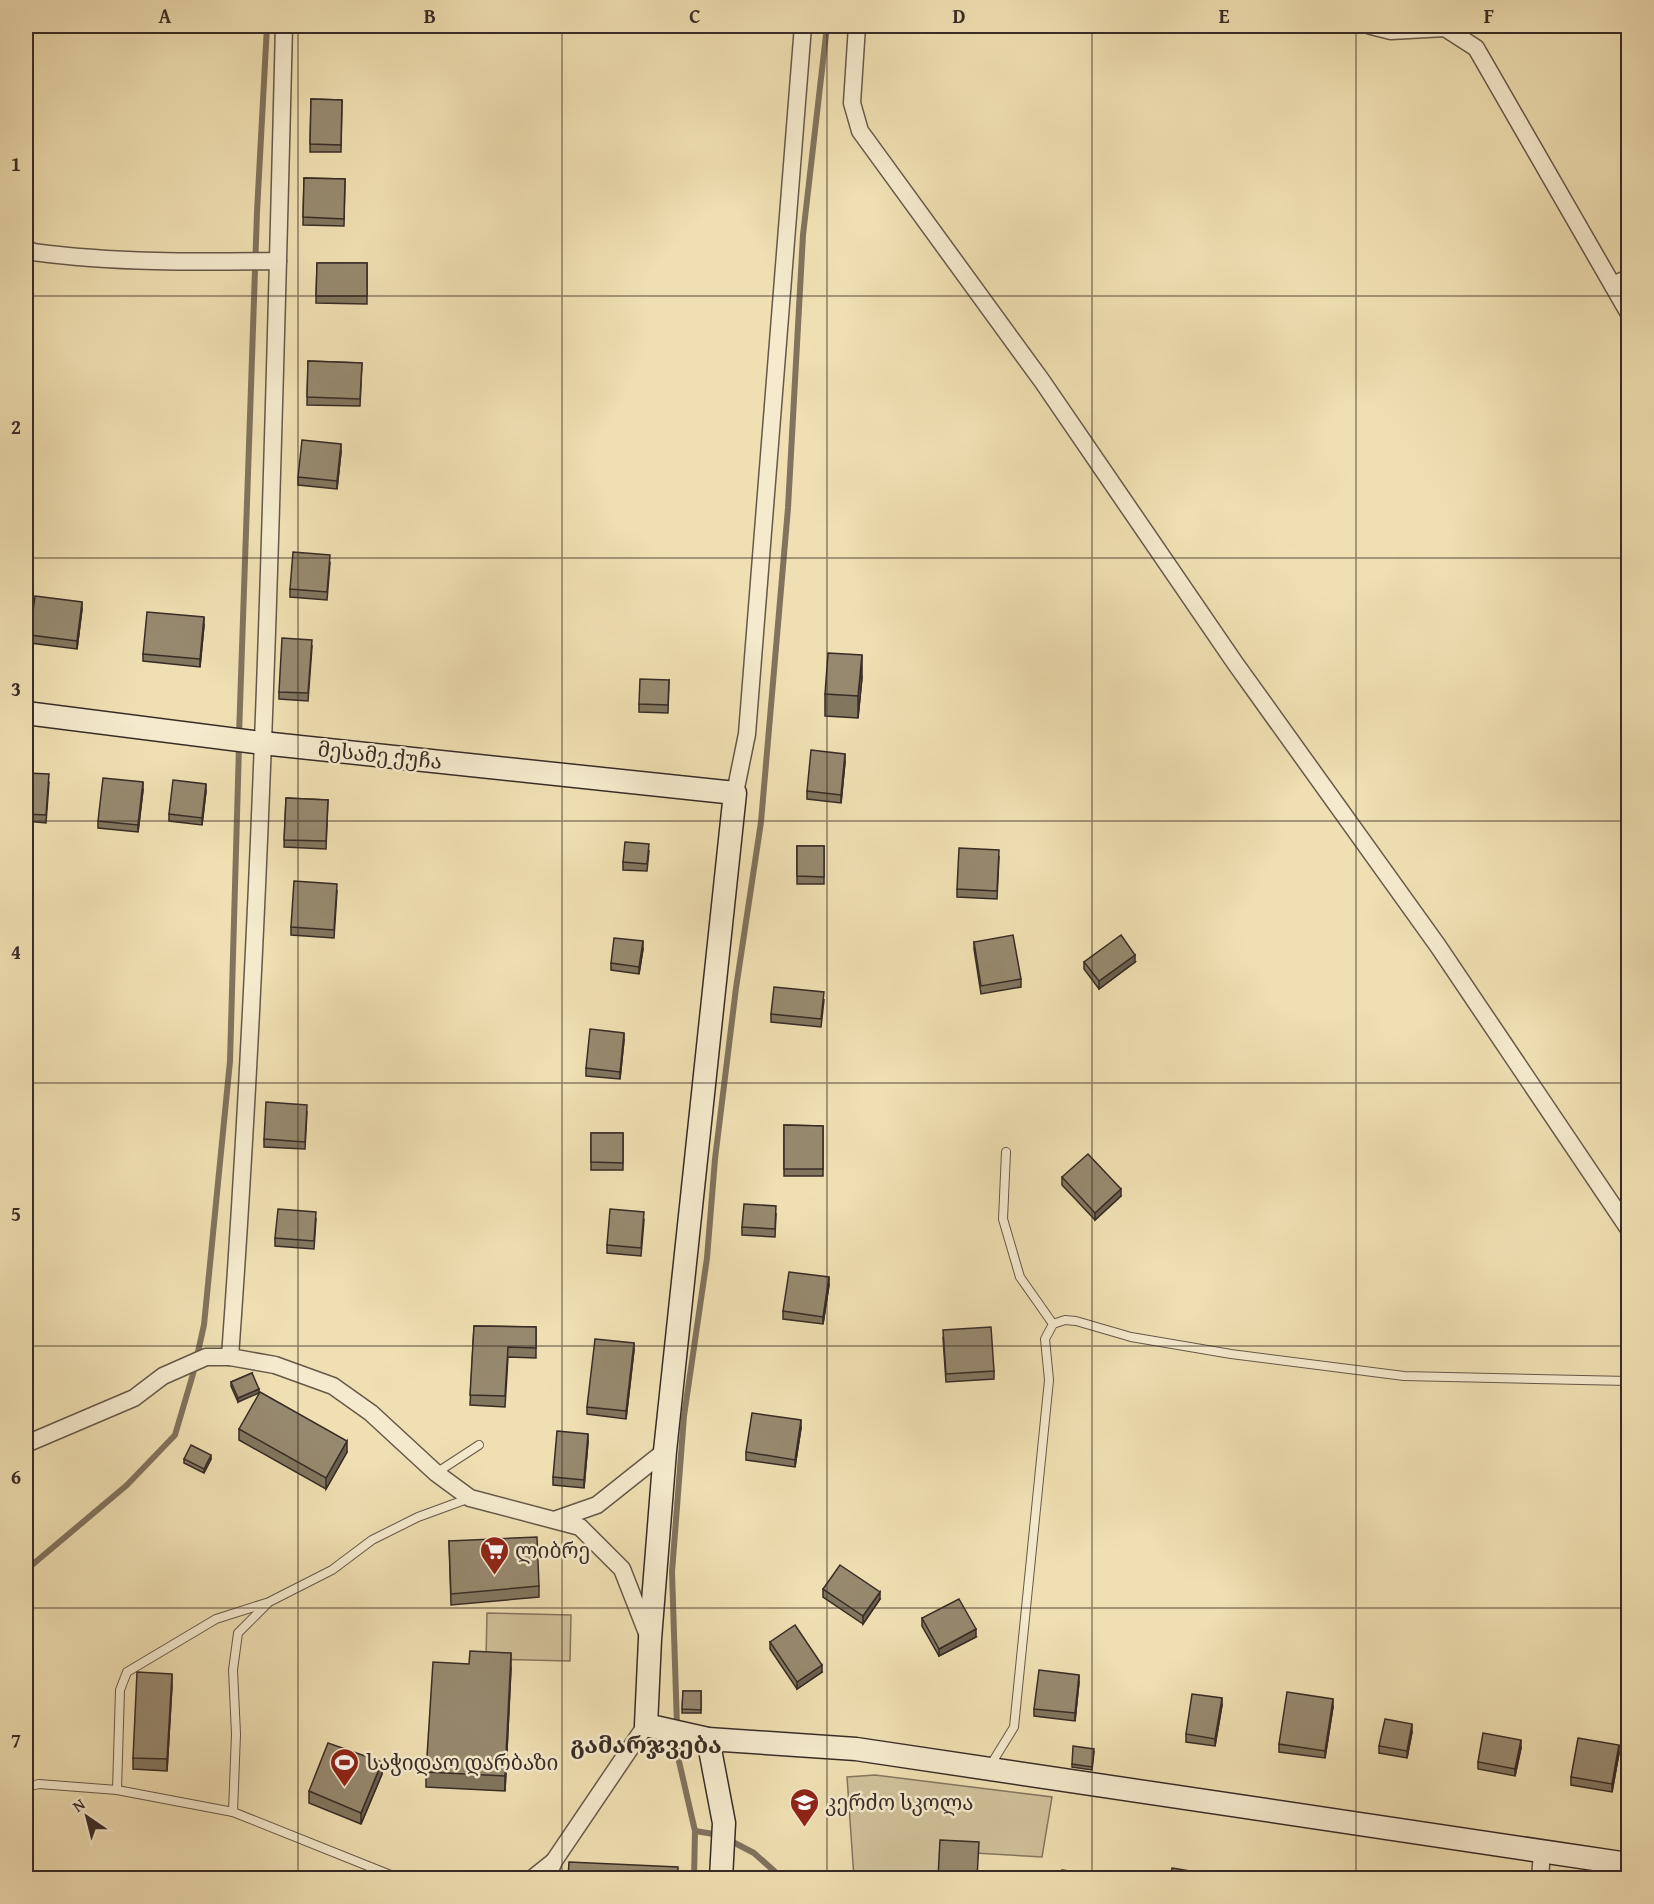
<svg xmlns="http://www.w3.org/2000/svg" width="1654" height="1904" font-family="'Gentium Book Plus','Noto Serif Georgian',serif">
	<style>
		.green { fill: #d0c19a; stroke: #847660; stroke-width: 1.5 }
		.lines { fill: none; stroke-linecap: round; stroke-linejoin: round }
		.stream { stroke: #81735d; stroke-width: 6 }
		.lane-casing { stroke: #665949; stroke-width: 10 }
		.street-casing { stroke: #665949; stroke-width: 19 }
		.secondary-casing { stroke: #382c26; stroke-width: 25 }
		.lane { stroke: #f5eacd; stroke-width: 8 }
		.street { stroke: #f5eacd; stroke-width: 16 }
		.secondary { stroke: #f5eacd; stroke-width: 22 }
		.wall { fill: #82765f; stroke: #382c26; stroke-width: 1.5 }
		.shaded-wall { fill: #6a604e; stroke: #382c26; stroke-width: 1.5 }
		.building { fill: #97896f; stroke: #382c26; stroke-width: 1.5 }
		.grid { fill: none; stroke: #382c26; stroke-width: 1.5; stroke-opacity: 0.55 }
		.labels { text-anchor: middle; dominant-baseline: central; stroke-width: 5; stroke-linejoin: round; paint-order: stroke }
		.street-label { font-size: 21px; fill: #382c26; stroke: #f5eacd }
		.poi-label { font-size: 21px; fill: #382c26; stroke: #f5eacd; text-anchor: start }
		.quarter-label { font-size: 24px; font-weight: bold; fill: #382c26; stroke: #f5eacd }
		.neatline { fill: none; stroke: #382c26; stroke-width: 2 }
		.grid-label { font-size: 20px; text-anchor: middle; font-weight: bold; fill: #382c26 }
	</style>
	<rect width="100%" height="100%" fill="#efdfb2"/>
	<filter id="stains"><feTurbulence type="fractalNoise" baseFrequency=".00333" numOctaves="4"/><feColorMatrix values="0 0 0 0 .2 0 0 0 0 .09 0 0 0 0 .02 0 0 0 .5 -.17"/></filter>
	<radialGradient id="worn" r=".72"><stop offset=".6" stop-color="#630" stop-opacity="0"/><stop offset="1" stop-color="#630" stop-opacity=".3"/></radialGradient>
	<g class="green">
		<polygon points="487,1613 571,1615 570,1661 486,1659"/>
		<polygon points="875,1775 1052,1797 1042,1857 940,1851 939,1878 854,1878 847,1777"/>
	</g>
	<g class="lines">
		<g class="stream">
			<polyline points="239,735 257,212 267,26"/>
			<polyline points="26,1570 127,1485 175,1435 193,1374 204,1325 230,1061 239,746"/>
			<polyline points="677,1726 672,1572 684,1416 707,1258 715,1159 736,988 761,822 788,508 803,235 827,26"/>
			<polyline points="678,1736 678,1757 695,1831 694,1878"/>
			<polyline points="695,1831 720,1835"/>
			<polyline points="729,1840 754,1853 782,1878"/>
		</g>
		<defs>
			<g id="lane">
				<polyline points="1006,1152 1003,1219 1020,1277 1053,1324"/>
				<polyline points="436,1473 479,1445"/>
				<polyline points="990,1766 1014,1727 1049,1380 1045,1339 1053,1324 1065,1320 1076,1321 1131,1337 1231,1354 1404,1376 1628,1381"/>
				<polyline points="26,1787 39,1784 117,1790 233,1812 398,1878"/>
				<polyline points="117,1790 120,1690 127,1672 216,1619 266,1603"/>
				<polyline points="233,1812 236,1734 233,1670 238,1633 269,1602 332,1570 372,1540 418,1517 470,1498"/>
			</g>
			<g id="street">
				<polyline points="857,26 852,103 860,131 1042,381 1235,663 1438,946 1628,1228"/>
				<polyline points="1371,26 1391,31 1445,28 1476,48 1628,312"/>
				<path d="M26,248L33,252C114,263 196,262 278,261"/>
				<polyline points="1613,285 1628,278"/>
				<polyline points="735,793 747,734 803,26"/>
				<path d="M230,1357C262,914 273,469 284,26"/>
				<polyline points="26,1444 134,1398 163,1376 206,1357 230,1357 275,1365 333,1386 371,1413 436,1473 470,1498 580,1527 622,1569 647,1633"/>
				<polyline points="557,1519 597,1505 665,1451"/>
				<polyline points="533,1878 553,1862"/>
				<polyline points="547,1878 554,1861 646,1725"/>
				<polyline points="1540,1878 1542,1852"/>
			</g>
			<g id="secondary">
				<polyline points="26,713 262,743 735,793 665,1451 650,1639 646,1725 708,1739 856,1749 1628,1864"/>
				<polyline points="708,1739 724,1823 721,1878"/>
			</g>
		</defs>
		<use href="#lane" class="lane-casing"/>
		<use href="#street" class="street-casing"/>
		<use href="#secondary" class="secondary-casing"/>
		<use href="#lane" class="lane"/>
		<use href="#street" class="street"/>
		<use href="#secondary" class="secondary"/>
	</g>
	<g class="wall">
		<polygon points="311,99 342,100 341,152 310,152"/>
		<polygon points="304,178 345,179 344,226 303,225"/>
		<polygon points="317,263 367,263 367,304 316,303"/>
		<polygon points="308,361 362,363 360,406 307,405"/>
		<polygon points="341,452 337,489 298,485 298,477"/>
		<polygon points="330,563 327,600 290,597 290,589"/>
		<polygon points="82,609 77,649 30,643 30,635"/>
		<polygon points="204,625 200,667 143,661 143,654"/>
		<polygon points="312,647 308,701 279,699 279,692"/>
		<polygon points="862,677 858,718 825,716 825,694"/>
		<polygon points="669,680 668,713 639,712 639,704"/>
		<polygon points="845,762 841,803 807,799 807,791"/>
		<polygon points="26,773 49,782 46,823 26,821"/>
		<polygon points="143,790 138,832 98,828 98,821"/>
		<polygon points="206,791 202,825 169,821 169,814"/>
		<polygon points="286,798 328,800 326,849 284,847"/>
		<rect x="797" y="846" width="27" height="38"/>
		<polygon points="649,851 647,871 623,870 623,862"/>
		<polygon points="999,857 997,899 957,897 957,889"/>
		<polygon points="337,891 334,938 291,935 291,927"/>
		<polygon points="974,942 1021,979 1021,987 981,994 974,949"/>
		<polygon points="643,949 639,974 611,970 611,963"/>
		<polygon points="1084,962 1135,962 1099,989 1084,969"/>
		<polygon points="824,1000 821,1027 771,1022 771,1014"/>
		<polygon points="624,1040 620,1079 586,1076 586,1068"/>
		<polygon points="307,1112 305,1149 264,1147 264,1139"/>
		<polygon points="784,1125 823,1126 823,1176 784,1176"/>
		<rect x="591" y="1133" width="32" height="37"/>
		<polygon points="1062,1177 1121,1196 1095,1220 1062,1185"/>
		<polygon points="776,1214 775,1237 742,1235 742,1227"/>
		<polygon points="316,1219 314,1249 275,1246 275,1238"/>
		<polygon points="644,1220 641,1256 607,1253 607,1245"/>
		<polygon points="829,1285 823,1324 783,1319 783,1311"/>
		<polygon points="474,1326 536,1327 536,1358 508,1357 505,1407 470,1405"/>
		<polygon points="943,1338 994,1371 994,1379 946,1382"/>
		<polygon points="634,1350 626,1419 587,1414 587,1407"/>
		<polygon points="252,1373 238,1402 231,1386 231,1382"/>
		<polygon points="801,1428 795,1467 746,1460 746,1452"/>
		<polygon points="239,1429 347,1452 326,1489 239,1440"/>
		<polygon points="588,1442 584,1488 553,1485 553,1477"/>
		<polygon points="184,1459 211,1459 204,1473 184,1463"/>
		<polygon points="449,1541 539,1586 539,1597 451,1605"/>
		<polygon points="823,1589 880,1599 863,1624 823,1597"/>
		<polygon points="922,1618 976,1637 939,1656 922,1626"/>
		<polygon points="770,1642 822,1672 797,1689 770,1649"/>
		<polygon points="469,1664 511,1668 505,1791 426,1787 426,1772"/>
		<polygon points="1079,1682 1075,1721 1034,1716 1034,1709"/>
		<polygon points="172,1685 167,1771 133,1769 133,1758"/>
		<polygon points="683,1691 701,1691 701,1713 682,1713"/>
		<polygon points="1222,1705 1215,1746 1186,1742 1186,1734"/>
		<polygon points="1333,1707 1325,1758 1279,1752 1279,1744"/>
		<polygon points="1412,1732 1407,1758 1379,1753 1379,1746"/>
		<polygon points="1521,1748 1515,1776 1478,1769 1478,1762"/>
		<polygon points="1094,1752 1092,1770 1072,1767 1072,1764"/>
		<polygon points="1619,1753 1612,1792 1571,1785 1571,1777"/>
		<polygon points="382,1774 361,1824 309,1803 309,1791"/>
	</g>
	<g class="shaded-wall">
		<polygon points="341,444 341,452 337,489 337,481"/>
		<polygon points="82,602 82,609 77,649 77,641"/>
		<polygon points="204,617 204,625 200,667 200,659"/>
		<polygon points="862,655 862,677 858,718 858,696"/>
		<polygon points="845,754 845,762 841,803 841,795"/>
		<polygon points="143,782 143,790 138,832 138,825"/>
		<polygon points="206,784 206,791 202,825 202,818"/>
		<polygon points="643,941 643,949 639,974 639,967"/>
		<polygon points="1135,955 1135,962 1099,989 1099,981"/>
		<polygon points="624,1033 624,1040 620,1079 620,1072"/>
		<polygon points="1121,1189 1121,1196 1095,1220 1095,1213"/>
		<polygon points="829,1277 829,1285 823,1324 823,1317"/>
		<polygon points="634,1343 634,1350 626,1419 626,1411"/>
		<polygon points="259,1389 259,1393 238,1402 238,1398"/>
		<polygon points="801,1420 801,1428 795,1467 795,1460"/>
		<polygon points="588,1434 588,1442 584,1488 584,1480"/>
		<polygon points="347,1441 347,1452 326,1489 326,1478"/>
		<polygon points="211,1455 211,1459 204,1473 204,1469"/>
		<polygon points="880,1592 880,1599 863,1624 863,1616"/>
		<polygon points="976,1629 976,1637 939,1656 939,1649"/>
		<polygon points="511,1653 511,1668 505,1791 505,1776"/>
		<polygon points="822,1665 822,1672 797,1689 797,1682"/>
		<polygon points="172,1674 172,1685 167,1771 167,1759"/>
		<polygon points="1079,1675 1079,1682 1075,1721 1075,1713"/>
		<polygon points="1222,1698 1222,1705 1215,1746 1215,1739"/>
		<polygon points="1333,1699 1333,1707 1325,1758 1325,1751"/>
		<polygon points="1412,1724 1412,1732 1407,1758 1407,1751"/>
		<polygon points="1521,1740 1521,1748 1515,1776 1515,1769"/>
		<polygon points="1619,1745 1619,1753 1612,1792 1612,1784"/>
		<polygon points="382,1762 382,1774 361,1824 361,1813"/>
	</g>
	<g class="building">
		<polygon points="311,99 342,100 341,145 310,144"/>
		<polygon points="304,178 345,179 344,219 303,217"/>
		<polygon points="317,263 367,263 367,296 316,296"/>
		<polygon points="308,361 362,363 360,399 307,397"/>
		<polygon points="302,440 341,444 337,481 298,477"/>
		<polygon points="293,552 330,555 327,592 290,589"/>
		<polygon points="35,596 82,602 77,641 30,635"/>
		<polygon points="147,612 204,617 200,659 143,654"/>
		<polygon points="282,638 312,640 308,693 279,692"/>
		<polygon points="828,653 862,655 858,696 825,694"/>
		<polygon points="640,679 669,680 668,705 639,704"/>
		<polygon points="811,750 845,754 841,795 807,791"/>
		<polygon points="26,773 49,774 46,815 26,814"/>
		<polygon points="103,778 143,782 138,825 98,821"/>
		<polygon points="173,780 206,784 202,818 169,814"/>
		<polygon points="286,798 328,800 326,841 284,840"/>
		<polygon points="625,842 649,844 647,864 623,862"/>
		<polygon points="797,846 824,846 824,877 797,876"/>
		<polygon points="959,848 999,850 997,891 957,889"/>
		<polygon points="294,881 337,884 334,930 291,927"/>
		<polygon points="1013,935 1021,979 981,986 974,942"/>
		<polygon points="1121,935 1135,955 1099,981 1084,962"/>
		<polygon points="614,938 643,941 639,967 611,963"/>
		<polygon points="774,987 824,992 821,1019 771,1014"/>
		<polygon points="590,1029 624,1033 620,1072 586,1068"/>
		<polygon points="266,1102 307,1105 305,1142 264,1139"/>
		<polygon points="784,1125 823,1126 823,1169 784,1169"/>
		<polygon points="591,1133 623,1133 623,1163 591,1162"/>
		<polygon points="1088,1154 1121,1189 1095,1213 1062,1177"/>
		<polygon points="744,1204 776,1206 775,1229 742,1227"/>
		<polygon points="278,1209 316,1212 314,1241 275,1238"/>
		<polygon points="610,1209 644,1212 641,1248 607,1245"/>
		<polygon points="789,1272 829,1277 823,1317 783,1311"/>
		<polygon points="474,1326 536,1327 536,1348 508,1347 505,1396 470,1395"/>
		<polygon points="991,1327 994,1371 946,1374 943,1330"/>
		<polygon points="595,1339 634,1343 626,1411 587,1407"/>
		<polygon points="252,1373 259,1389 238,1398 231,1382"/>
		<polygon points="260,1392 347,1441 326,1478 239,1429"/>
		<polygon points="752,1413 801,1420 795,1460 746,1452"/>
		<polygon points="557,1431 588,1434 584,1480 553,1477"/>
		<polygon points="191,1445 211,1455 204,1469 184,1459"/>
		<polygon points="537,1537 539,1586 451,1594 449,1541"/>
		<polygon points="840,1565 880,1592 863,1616 823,1589"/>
		<polygon points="959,1599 976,1629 939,1649 922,1618"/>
		<polygon points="795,1625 822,1665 797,1682 770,1642"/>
		<polygon points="470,1651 511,1653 505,1776 426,1772 433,1662 469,1664"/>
		<polygon points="1039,1670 1079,1675 1075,1713 1034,1709"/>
		<polygon points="137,1672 172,1674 167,1759 133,1758"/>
		<polygon points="683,1691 701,1691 701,1710 682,1709"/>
		<polygon points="1287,1692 1333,1699 1325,1751 1279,1744"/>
		<polygon points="1192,1694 1222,1698 1215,1739 1186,1734"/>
		<polygon points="1385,1719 1412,1724 1407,1751 1379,1746"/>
		<polygon points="1483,1733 1521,1740 1515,1769 1478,1762"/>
		<polygon points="1578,1738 1619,1745 1612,1784 1571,1777"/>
		<polygon points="328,1743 382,1762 361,1813 309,1791"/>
		<polygon points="1073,1746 1094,1749 1092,1767 1072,1764"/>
		<polygon points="940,1840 979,1842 977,1878 938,1878"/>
		<polygon points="569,1862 678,1867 678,1878 568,1878"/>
		<polygon points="1172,1868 1197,1872 1196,1878 1170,1878"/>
		<polygon points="1062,1870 1098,1875 1098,1878 1061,1878"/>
	</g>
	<path class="grid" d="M298,26V1878M562,26V1878M827,26V1878M1092,26V1878M1356,26V1878M26,296H1628M26,558H1628M26,821H1628M26,1083H1628M26,1346H1628M26,1608H1628"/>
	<defs>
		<symbol id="supermarket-pin" viewBox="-11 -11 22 30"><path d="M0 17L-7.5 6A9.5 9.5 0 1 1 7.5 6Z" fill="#8f2418" stroke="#f5eacd"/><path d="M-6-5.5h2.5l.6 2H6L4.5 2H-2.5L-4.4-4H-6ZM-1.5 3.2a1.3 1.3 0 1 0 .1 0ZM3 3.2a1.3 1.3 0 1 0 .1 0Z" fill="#fff"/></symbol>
		<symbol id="stadium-pin" viewBox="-11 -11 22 30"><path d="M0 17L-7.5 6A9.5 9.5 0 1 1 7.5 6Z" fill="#8f2418" stroke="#f5eacd"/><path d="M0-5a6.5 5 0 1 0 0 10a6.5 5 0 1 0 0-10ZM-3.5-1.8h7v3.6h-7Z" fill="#fff"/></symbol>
		<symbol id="school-pin" viewBox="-11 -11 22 30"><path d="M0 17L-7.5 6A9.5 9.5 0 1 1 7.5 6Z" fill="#8f2418" stroke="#f5eacd"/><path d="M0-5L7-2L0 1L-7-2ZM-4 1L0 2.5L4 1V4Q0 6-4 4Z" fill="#fff"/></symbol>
	</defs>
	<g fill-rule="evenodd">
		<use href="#supermarket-pin" x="478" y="1534" width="33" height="45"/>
		<use href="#stadium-pin" x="328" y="1746" width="33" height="45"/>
		<use href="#school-pin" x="788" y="1786" width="33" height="45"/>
	</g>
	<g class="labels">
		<g class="street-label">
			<text transform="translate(380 755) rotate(6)">მესამე ქუჩა</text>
		</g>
		<g class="poi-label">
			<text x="515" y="1550">ლიბრე</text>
			<text x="366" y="1762">საჭიდაო დარბაზი</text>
			<text x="825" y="1802">კერძო სკოლა</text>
		</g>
		<g class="quarter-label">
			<text x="646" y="1744">გამარჯვება</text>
		</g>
	</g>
	<rect width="1654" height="1904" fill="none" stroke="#efdfb2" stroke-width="66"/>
	<g transform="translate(87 1817) rotate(325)" stroke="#f5eacd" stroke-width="4.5" paint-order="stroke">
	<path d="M0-4.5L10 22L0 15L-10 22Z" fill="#382c26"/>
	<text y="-9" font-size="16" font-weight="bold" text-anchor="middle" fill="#382c26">N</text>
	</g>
	<rect x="33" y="33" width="1588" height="1838" class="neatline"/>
	<g class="grid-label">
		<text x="165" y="23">A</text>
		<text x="430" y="23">B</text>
		<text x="695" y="23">C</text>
		<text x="959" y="23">D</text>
		<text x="1224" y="23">E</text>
		<text x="1489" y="23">F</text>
		<text x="16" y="171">1</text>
		<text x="16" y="434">2</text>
		<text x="16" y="696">3</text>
		<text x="16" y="959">4</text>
		<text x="16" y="1221">5</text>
		<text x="16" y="1484">6</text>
		<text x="16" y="1747">7</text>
	</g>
	<rect width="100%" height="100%" filter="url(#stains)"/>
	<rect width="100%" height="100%" fill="url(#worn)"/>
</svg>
